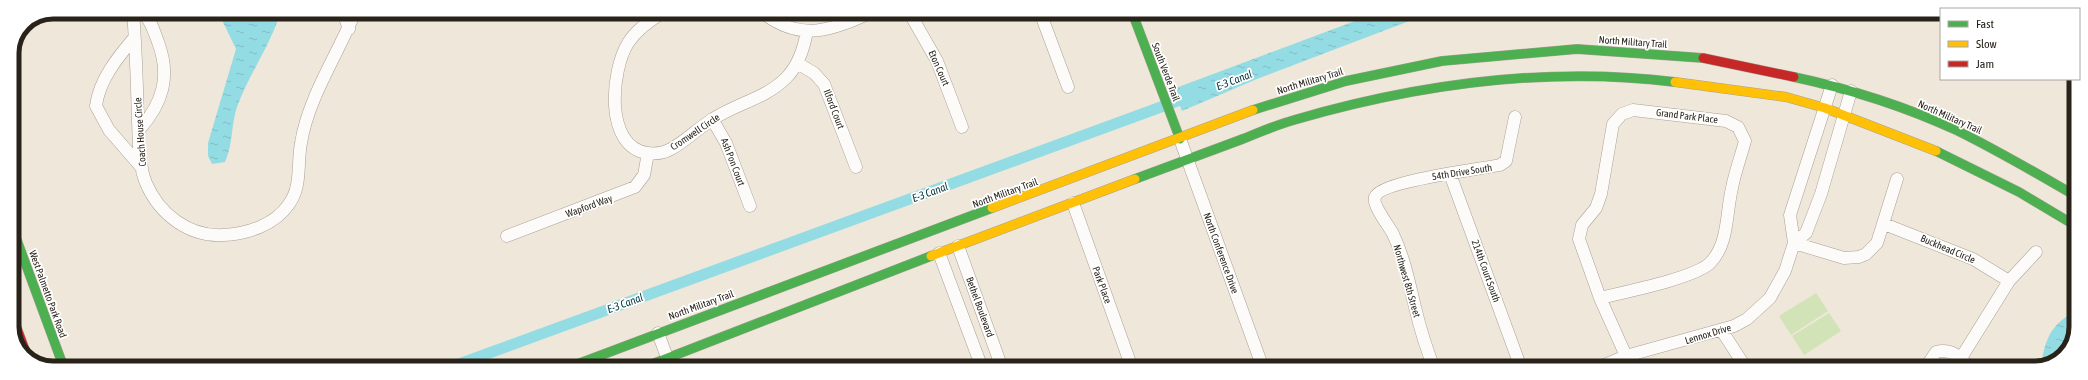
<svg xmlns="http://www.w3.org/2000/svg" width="2088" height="380" font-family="'Asap Condensed',sans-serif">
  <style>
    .pitch { fill: #d1e3b7 }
    .water { fill: url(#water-ripples) }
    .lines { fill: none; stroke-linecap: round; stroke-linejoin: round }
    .canal { stroke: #94dce4; stroke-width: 11 }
    .street-casing { stroke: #a7a196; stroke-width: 13 }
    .fast-casing { stroke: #a7a196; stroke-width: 10 }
    .slow-casing { stroke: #a7a196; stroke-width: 10 }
    .jam-casing { stroke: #a7a196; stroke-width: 10 }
    .street { stroke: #fdfbf9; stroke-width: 12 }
    .fast { stroke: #4caf50; stroke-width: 9 }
    .slow { stroke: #ffc107; stroke-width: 9 }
    .jam { stroke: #c62828; stroke-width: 9 }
    .labels { text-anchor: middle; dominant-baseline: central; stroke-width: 3.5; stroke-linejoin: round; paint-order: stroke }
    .street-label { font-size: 10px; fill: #282219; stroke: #fff }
    .water-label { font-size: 11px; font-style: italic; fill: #00363d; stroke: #fff }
    .rim { fill: none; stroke: #282219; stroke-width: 5 }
  </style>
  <defs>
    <pattern id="water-ripples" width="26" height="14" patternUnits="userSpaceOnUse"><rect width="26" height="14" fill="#94dce4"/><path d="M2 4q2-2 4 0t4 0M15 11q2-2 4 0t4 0" fill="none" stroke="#80bcc3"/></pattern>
  </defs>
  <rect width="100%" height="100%" fill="#efe7d9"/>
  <path class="pitch" d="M1816,293L1828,311L1791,335L1779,316Z
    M1829,313L1841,331L1804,355L1792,336Z"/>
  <path class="water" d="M218,12H276L278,20C267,50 248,77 237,107C231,125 233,145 225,162L212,164L208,156V143L236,49Z
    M1379,12H1433L1257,79L1182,111L1173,89Z
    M2076,311V332L2062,358L2041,366C2045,339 2051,324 2076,311Z"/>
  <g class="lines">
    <path class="canal" d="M448,368L1191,96"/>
    <defs>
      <path id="street" d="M133,12C136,48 137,84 138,121C139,141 138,164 146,183C159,214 189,237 223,235C247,234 275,225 289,204C302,186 297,164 301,143C308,98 338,54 355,12
        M343,12L349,29
        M664,12C650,20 637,29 628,43C611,71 604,146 647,153C655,154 664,153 671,149C686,141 698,128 713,119C737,103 765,99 786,78C799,65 804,48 807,31
        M762,12C801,43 832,30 872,12
        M909,12L937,61L962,127
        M1040,12L1068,87
        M134,38C118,57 99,80 96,106L109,130L142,168
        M797,63L814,73L824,84L856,167
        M712,119L726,143L750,206
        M139,130C163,103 171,76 158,42C154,31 151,21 143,12
        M1180,139L1263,368
        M1450,174L1521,368
        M1073,203L1132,368
        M1884,224L1973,259L2009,281
        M507,236L635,187L644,175L648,153
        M1794,243L1806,233L1821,194L1851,91
        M1794,243L1844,258L1859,257L1866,254L1877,243L1897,179
        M958,246L1002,368
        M939,253L982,368
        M1600,298C1624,292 1695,278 1710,263C1729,244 1726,212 1732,188C1735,172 1741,156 1745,141L1738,127L1726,121L1633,110L1622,114L1613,124L1601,194L1596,208L1582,225L1579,239L1600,298L1626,356L1633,368
        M1722,331L1746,368
        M658,333L671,368
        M1961,358L2009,281L2036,252
        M1434,368C1426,348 1420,328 1415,307C1409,282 1404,257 1393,234C1389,226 1372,205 1375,197C1381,181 1481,169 1500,165L1506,161L1515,117
        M1597,368L1626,356L1734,326L1747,319L1770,298L1785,271L1794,243L1790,215L1832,85
        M1929,368L1928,364L1936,352C1951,348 1961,357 1970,368"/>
      <path id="fast" d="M1132,12L1180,139
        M1794,77C1850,89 1904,106 1956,130C1997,150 2036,173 2076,196
        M1253,110L1346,81L1442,61L1577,49L1703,58
        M1936,151L2019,192L2076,226
        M1135,179C1170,166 1205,153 1240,140C1258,133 1276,125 1294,120C1418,84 1547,66 1675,82
        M12,227L64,368
        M567,368L992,208
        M642,368L931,256"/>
      <path id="slow" d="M1675,82L1786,97L1825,108L1936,151
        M992,208L1253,110
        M931,256L1135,179"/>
      <path id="jam" d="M1703,58L1794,77
        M12,315L28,358"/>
    </defs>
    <use href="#street" class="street-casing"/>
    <use href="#fast" class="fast-casing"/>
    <use href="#slow" class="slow-casing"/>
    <use href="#jam" class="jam-casing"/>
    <use href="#street" class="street"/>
    <use href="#fast" class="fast"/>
    <use href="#slow" class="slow"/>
    <use href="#jam" class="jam"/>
  </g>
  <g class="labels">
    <g class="street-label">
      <text transform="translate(1633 42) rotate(4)">North Military Trail</text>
      <text transform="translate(939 68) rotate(66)">Eton Court</text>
      <text transform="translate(1166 72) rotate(69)">South Verde Trail</text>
      <text transform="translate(1310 81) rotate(-17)">North Military Trail</text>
      <text transform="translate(834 109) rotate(69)">Ilford Court</text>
      <text transform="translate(1687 116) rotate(7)">Grand Park Place</text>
      <text transform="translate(1950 117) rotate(24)">North Military Trail</text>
      <text transform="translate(140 132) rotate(-94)">Coach House Circle</text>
      <text transform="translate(695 132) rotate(-34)">Cromwell Circle</text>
      <text transform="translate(733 162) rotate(69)">Ash Pon Court</text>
      <text transform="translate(1462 172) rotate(-9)">54th Drive South</text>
      <text transform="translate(1005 193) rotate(-20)">North Military Trail</text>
      <text transform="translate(589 206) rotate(-20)">Wapford Way</text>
      <text transform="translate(1948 249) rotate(23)">Buckhead Circle</text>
      <text transform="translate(1221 253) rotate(70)">North Conference Drive</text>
      <text transform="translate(1486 271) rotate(70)">214th Court South</text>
      <text transform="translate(1407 281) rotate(74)">Northwest 8th Street</text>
      <text transform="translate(1102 285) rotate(70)">Park Place</text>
      <text transform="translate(48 294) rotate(70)">West Palmetto Park Road</text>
      <text transform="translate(701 305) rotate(-20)">North Military Trail</text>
      <text transform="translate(980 307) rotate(70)">Bethel Boulevard</text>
      <text transform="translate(1708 334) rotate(-17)">Lennox Drive</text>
    </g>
    <g class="water-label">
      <text transform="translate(1234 80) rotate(-21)">E-3 Canal</text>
      <text transform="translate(930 192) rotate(-20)">E-3 Canal</text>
      <text transform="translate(625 303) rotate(-20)">E-3 Canal</text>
    </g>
  </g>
  <path d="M0 0H2088V380H0ZM53 19H2035A34 34 0 0 1 2069 53V327A34 34 0 0 1 2035 361H53A34 34 0 0 1 19 327V53A34 34 0 0 1 53 19Z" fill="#fff" fill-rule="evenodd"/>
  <path class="rim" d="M53 19H2035A34 34 0 0 1 2069 53V327A34 34 0 0 1 2035 361H53A34 34 0 0 1 19 327V53A34 34 0 0 1 53 19Z"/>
  <rect x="1940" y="8" width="140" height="72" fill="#ffffff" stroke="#a9a7a3"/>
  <rect x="1948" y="21" width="20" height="6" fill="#4caf50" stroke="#a9a7a3"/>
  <text x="1976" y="28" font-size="12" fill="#282219">Fast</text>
  <rect x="1948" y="41" width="20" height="6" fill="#ffc107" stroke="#a9a7a3"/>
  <text x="1976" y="48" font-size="12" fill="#282219">Slow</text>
  <rect x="1948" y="61" width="20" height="6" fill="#c62828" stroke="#a9a7a3"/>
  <text x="1976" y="68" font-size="12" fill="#282219">Jam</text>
</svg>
